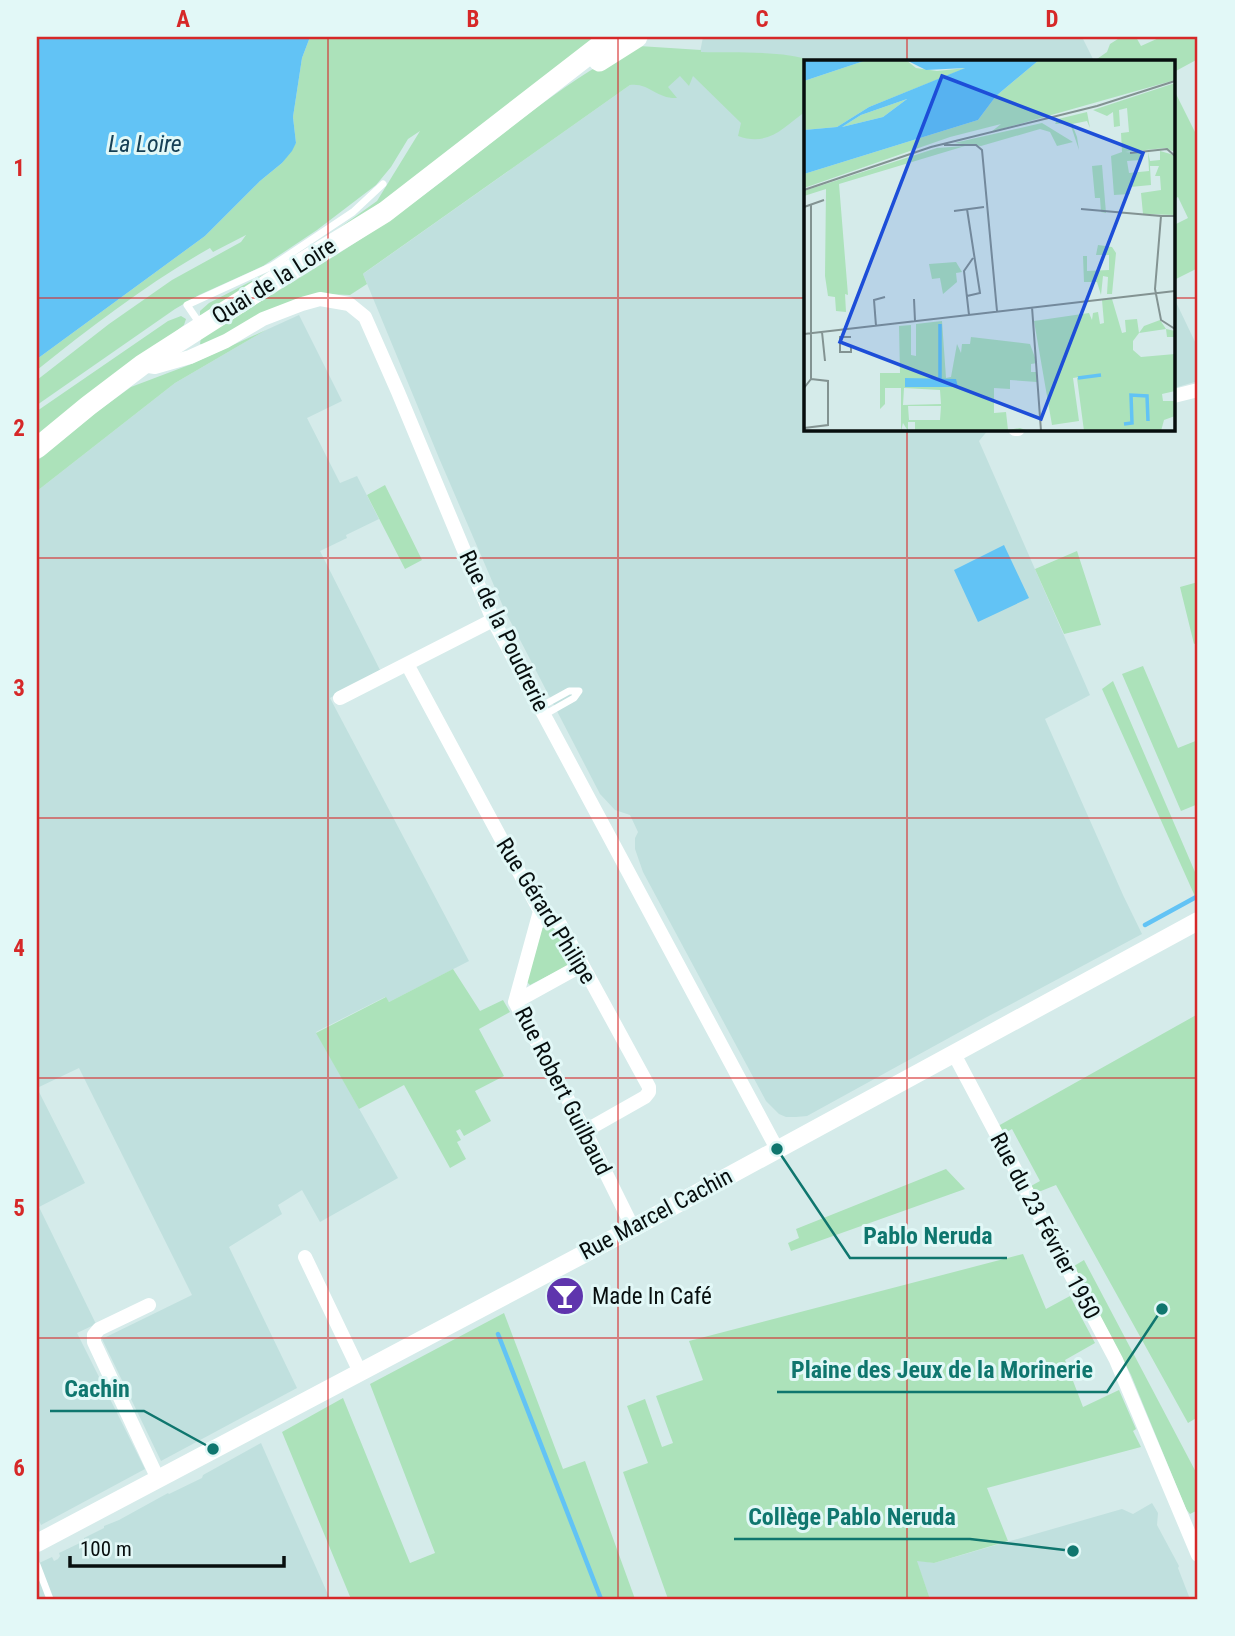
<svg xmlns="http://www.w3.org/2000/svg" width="1235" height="1636" font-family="'Roboto Condensed',sans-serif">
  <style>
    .built { fill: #c0e0de }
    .green { fill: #ace2ba }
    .water { fill: #62c3f5 }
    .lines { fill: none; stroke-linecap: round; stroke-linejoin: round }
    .stream { stroke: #62c3f5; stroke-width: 4.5 }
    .service { stroke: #fff; stroke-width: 7 }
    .minor { stroke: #fff; stroke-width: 14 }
    .tertiary { stroke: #fff; stroke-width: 18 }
    .secondary { stroke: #fff; stroke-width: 21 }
    .grid { fill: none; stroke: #d62828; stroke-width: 2; stroke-opacity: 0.55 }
    .labels { text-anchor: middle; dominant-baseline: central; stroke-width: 6; stroke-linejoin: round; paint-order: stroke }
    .street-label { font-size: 23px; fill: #070e0e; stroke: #e2f8f7 }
    .poi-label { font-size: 23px; fill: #070e0e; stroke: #e2f8f7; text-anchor: start }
    .water-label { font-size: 24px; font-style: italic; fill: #164055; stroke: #e2f8f7 }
    .inset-river { fill: none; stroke: #62c3f5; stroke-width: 3.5 }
    .inset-road { fill: none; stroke: #839392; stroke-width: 2 }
    .view { fill: #1d4ed8; fill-opacity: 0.15; stroke: #1d4ed8; stroke-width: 3.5 }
    .inset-edge { fill: none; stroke: #070e0e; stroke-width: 3.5 }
    .leader { fill: none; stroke: #0f766e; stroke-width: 2.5 }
    .callout-dot { fill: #0f766e; stroke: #e2f8f7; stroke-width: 2.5 }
    .callout-label { font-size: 24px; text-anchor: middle; font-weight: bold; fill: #0f766e; stroke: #e2f8f7; stroke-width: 6; stroke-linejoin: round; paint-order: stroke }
    .neatline { fill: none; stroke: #d62828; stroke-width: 2.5 }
    .grid-label { font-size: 23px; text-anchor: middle; font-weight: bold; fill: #d62828 }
  </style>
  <rect width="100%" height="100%" fill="#d5ebea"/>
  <path class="built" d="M703,37H1082L1094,61H806V429H989L979,441L1090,695L1045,719L1123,895L1142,934L987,1017L807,1116L796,1117H786L779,1114L766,1101L643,872L635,849V838L638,832L630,815L615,810L600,794L505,611L439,458L363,274L630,85L700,52Z
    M1174,298L1198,348V381L1174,388Z
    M299,315L342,401L307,418L340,483L357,476L379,519L346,535L347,538L320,551L380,670L330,698L469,961L389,1002L385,997L316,1032L398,1178L320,1222L302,1190L278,1205L282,1214L229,1247L297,1388L161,1461L102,1339L192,1295L79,1068L37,1088L85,1183L39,1207L96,1324L77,1333L145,1469L41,1525L37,1516V491L175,383L266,330Z
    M261,1443L330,1599H37V1564L52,1557L54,1561L58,1559L60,1556L59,1553L84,1541V1538L104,1528V1526L119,1520L168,1493L169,1494L202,1478L203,1475Z
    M1152,1503L1158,1513L1157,1525L1179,1566L1178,1568L1190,1599H930L916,1560L934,1563L1122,1509L1133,1514Z"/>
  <path class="green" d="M310,37H600L420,178L202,316L200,315V311L209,303L277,268L331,234L377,201L420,131L408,139L391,167L376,185L317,230L263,266L199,295L175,309L37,405V380L109,324L172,280L241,242L246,235L213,252L210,248C148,283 92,326 37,370V359L205,236L260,181L282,163L296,143L293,117L302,58Z
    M1121,37H1136L1141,46L1161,37H1198V59L1174,72V61H1094L1107,52L1110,44Z
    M639,46L701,50V52C730,53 786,50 811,61H806V111C783,128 768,147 738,136L741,123L693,76L689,86L680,76L668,87L677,98C657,99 648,82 630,85L364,273L363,274L367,284L350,295L326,294L202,345L200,344L201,337C274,293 348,251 417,200C478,155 535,104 601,64C613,57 627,51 639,46Z
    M1174,90L1198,138V268L1174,280V225L1188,218L1178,197L1174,199Z
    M181,316L186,319L184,325L37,440V411L168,321Z
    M266,330L175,383L37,491V461L98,411L131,387L189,365Z
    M385,485L422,560L405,569L367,495Z
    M1077,551L1101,625L1064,634L1035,569Z
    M1198,582V642L1194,644L1180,587Z
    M1143,666L1178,748L1198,740V804L1181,811L1122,674Z
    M1113,681L1198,879V903L1102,689Z
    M552,926L556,928L572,960L569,965L530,985L527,982L542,928Z
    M453,969L480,1011L503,1000L510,1012L479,1029L504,1076L475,1091L491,1121L464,1136L460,1129L456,1131L461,1140L457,1142L466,1159L450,1168L404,1085L359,1109L316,1033L386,997L389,1002Z
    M1198,1014V1417L1188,1423L1056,1185L1041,1191H1033L1031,1186L1040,1181L1012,1129L1003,1134L998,1126Z
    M946,1169L965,1189L791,1251L788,1243L799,1238L796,1229Z
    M1023,1254L1046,1309L1070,1296L1095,1343L1065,1360L1083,1407L1119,1390L1136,1429L1133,1431L1141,1447L987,1488L1008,1541L934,1563L917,1561L930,1599H668L623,1472L648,1463L627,1406L645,1399L662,1447L673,1443L656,1396L703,1380L689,1341Z
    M1084,1260L1198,1476V1510L1190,1514L1186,1509L1131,1375L1074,1266Z
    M504,1313L563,1469L585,1461L635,1599H351L282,1432L343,1398L410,1563L435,1553L370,1384Z"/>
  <path class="water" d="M37,37H310L302,58L293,117L296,143L292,151L282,163L260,181L205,236L37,359Z
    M1004,545L1029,598L978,622L954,570Z"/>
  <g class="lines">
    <path class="stream" d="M1145,925L1198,896
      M498,1334L601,1599"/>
    <path class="service" d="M200,324L187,305L272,266L353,212L383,184
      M540,707L569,691H579L574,698L544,715
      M37,1565L50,1599"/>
    <path class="minor" d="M142,365L155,367L190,357L226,341L263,319L302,304L320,299L349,304L365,317L398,392L493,620L777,1149
      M1174,396L1198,390
      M1015,429H1018
      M407,664L540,911L560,924L649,1087V1092L645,1097L585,1131
      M340,698L493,620
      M540,911L515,1002L585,1131L633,1228
      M515,1002L582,965
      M954,1054L1116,1360L1198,1555
      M305,1257L360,1372
      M149,1305L99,1329L94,1335V1342L158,1479"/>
    <path class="tertiary" d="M37,1543L633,1228L1198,921"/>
    <path class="secondary" d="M599,61L637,37
      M37,448L88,406L142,365L278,278L385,212L611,37"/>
  </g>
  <path class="grid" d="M328,37V1599M618,37V1599M907,37V61M37,298H806M1174,298H1198M907,429V1599M37,558H1198M37,818H1198M37,1078H1198M37,1338H1198"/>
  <defs>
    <symbol id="bar-disc" viewBox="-11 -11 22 22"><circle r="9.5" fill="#5f35ad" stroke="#e2f8f7"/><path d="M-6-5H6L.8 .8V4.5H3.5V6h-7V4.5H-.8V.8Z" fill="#fff"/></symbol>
  </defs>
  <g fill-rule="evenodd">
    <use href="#bar-disc" x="543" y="1274" width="44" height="44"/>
  </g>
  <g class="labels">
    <g class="street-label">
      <text transform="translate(274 281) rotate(-32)">Quai de la Loire</text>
      <text transform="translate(504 631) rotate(64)">Rue de la Poudrerie</text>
      <text transform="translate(546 911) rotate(58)">Rue Gérard Philipe</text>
      <text transform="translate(563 1091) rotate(63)">Rue Robert Guilbaud</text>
      <text transform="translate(656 1214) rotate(-28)">Rue Marcel Cachin</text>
      <text transform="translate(1045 1226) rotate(62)">Rue du 23 Février 1950</text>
    </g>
    <g class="poi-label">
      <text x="592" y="1296">Made In Café</text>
    </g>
    <g class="water-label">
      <text x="145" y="144">La Loire</text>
    </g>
  </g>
  <g transform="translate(804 60)">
    <rect width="371" height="371" fill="#d5ebea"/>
    <path d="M63,0H102L112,8L133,11L162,8L65,47L33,67L0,70V21ZM235,0H371V20L187,72L197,64L146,77L0,128V114L174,60L192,36ZM371,23V92L361,88L321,92L336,93L337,100L323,101L325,113L345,111L344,92L346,101L356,100V91L370,95L371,155L339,154L337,133L357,130L356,116H351L355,106H346L347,125L326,127V134L310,135L307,96L318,92L317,73L325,72L323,48L315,50L316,66L310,67L309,52L303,56L289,50ZM103,39L79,57L38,67L57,55ZM283,52L286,68L283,61L268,64L273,77L275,90L266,63L251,64L254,59ZM238,63L269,82L253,86L246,72L236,69L177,86L150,83ZM161,86L35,124L44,235L41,234L42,252L32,251L31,237L24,236L21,216L22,129L0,136V131L133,88ZM298,105L302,153L297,152L296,138H291L288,106ZM294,185L308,187L312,193L308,234H303L304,217L299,216L297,235L293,222H280L279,196H283V211L305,210V195H292ZM152,202L158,212L152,213L153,222L139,234L136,218L128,219L125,204ZM308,239L318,273L322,272L321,260L333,259L335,273L340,266L356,260L362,269L371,271V277H363L362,269L335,273L329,281V290L337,297L371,294V331L358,334L359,341H371V356L360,360L357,371H280L273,318L295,314L269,318L275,361L248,365L230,261L285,253L288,260L289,253L294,252L296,264L300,263L298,240ZM138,261L142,318L147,317L153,284L157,293L158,284H166L167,277L226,284L233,303L227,304V312H233V322L206,320V329L190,328V353L202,352L204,370L216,368L225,371H111V362H104V371L99,363L97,371V328H81V344L76,349V313H96L95,266L107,265V295L112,296V264ZM100,328L136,330L137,344L99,345ZM104,346H137L136,360H105Z" fill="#ace2ba" fill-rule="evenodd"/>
    <path d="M0,0H63L0,21ZM102,0H235L192,36L174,60L0,114V70L33,67L65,47L161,8L122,10ZM103,39L79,57L38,67L57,55ZM101,318L152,319L154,327H101Z" fill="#62c3f5" fill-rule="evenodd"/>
    <path class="inset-river" d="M136,264V319M274,318L297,315M320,364L328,363L327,335L343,336L344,361"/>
    <path class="inset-road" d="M140,85H172L178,90L193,251M326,93L363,89L371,96M0,130L127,87L293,46L371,21M0,147L20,140M277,149L357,156M150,151L180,147M371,156H357L351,229L357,260L371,269M163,236L176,233L163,149M110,239L111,261M228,247L237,371M165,255L160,211L169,198M72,266L70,240L81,237M18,272L21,301M0,274L371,231M47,277H36V292H47V285M0,328L7,319V145M0,368L24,365V321L7,319"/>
    <path class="view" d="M138,16L339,93L237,359L36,282Z"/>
    <rect width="371" height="371" class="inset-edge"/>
  </g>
  <path class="leader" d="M777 1149L850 1258H1007M1162 1309L1107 1392H777M213 1449L144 1411H50M1073 1551L970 1539H734"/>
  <g class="callout-dot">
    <circle cx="777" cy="1149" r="7"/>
    <circle cx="1162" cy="1309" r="7"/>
    <circle cx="213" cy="1449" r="7"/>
    <circle cx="1073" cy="1551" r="7"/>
  </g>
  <g class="callout-label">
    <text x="928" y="1244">Pablo Neruda</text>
    <text x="942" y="1378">Plaine des Jeux de la Morinerie</text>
    <text x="97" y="1397">Cachin</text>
    <text x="852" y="1525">Collège Pablo Neruda</text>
  </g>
  <rect width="1235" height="1636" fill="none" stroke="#e2f8f7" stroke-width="77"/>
  <path d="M70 1556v10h214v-10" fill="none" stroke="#070e0e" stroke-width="3.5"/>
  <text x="80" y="1556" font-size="21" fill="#070e0e" stroke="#e2f8f7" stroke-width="5" paint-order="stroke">100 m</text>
  <rect x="38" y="38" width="1158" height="1560" class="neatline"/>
  <g class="grid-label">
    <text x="183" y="27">A</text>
    <text x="473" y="27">B</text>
    <text x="762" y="27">C</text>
    <text x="1052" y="27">D</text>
    <text x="19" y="176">1</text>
    <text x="19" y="436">2</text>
    <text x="19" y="696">3</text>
    <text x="19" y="956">4</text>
    <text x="19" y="1216">5</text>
    <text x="19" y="1476">6</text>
  </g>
</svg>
